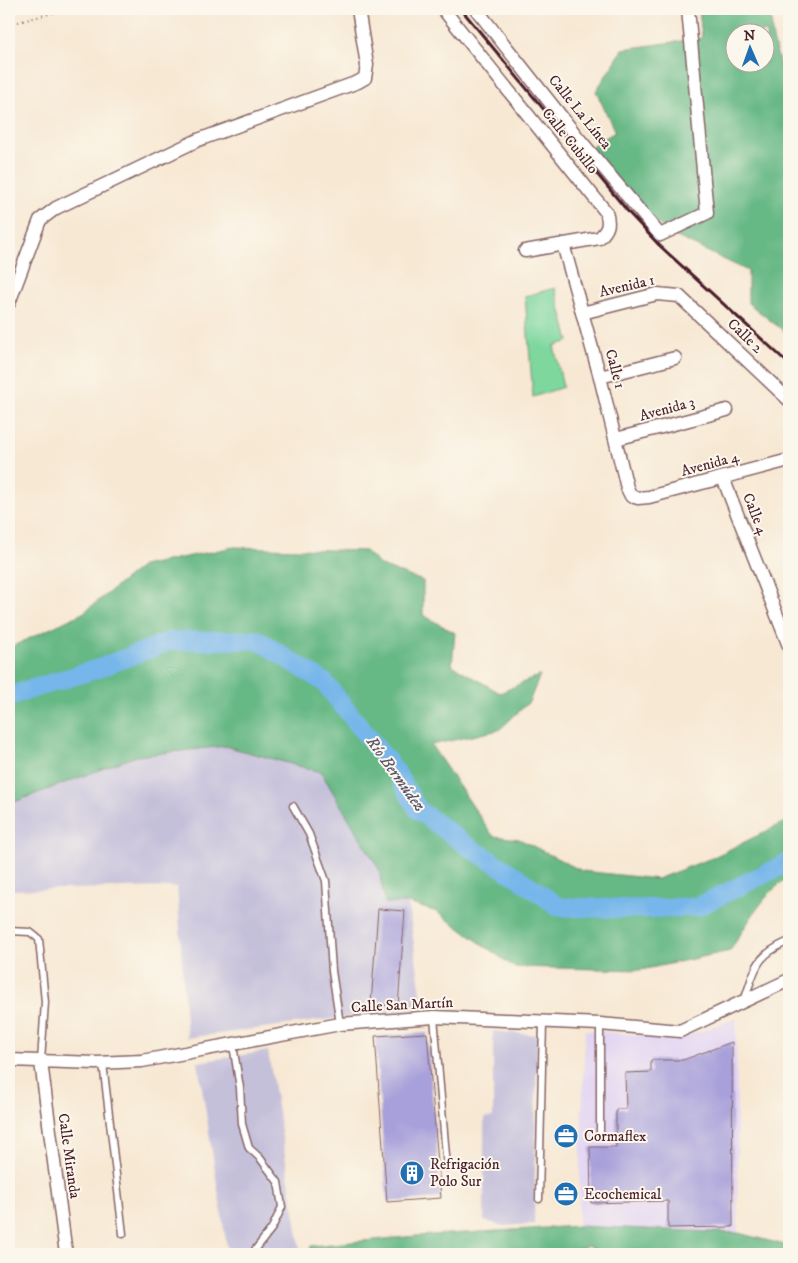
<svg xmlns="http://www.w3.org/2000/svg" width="798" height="1263" font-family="'IM FELL DW Pica',serif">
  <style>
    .built { fill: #e2d4f3 }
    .industrial { fill: #c5c0da }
    .green { fill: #7ed79d; stroke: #647b64 }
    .forest { fill: #66b884; stroke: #586c58; fill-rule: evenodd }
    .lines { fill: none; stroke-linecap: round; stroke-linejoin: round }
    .river { stroke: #76b6ea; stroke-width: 19 }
    .building { fill: #a8a0da }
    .lane-casing { stroke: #876566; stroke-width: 9 }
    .street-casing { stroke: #876566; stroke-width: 15 }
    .path { stroke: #876566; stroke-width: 2; stroke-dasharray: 1 4; stroke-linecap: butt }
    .lane { stroke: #fff; stroke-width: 6 }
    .street { stroke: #fff; stroke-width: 12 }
    .rail { stroke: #4a1f2b; stroke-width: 3 }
    .labels { text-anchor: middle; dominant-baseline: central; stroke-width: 4; stroke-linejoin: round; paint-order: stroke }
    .street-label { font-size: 15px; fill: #4a1f2b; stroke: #fbf7ec }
    .poi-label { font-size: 15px; fill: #4a1f2b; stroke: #fbf7ec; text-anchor: start }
    .water-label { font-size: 16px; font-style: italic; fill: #59546e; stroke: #fbf7ec }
  </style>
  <rect width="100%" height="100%" fill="#fbf7ec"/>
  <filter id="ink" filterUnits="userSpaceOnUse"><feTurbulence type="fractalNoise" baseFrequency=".02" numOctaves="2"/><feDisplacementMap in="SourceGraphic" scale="10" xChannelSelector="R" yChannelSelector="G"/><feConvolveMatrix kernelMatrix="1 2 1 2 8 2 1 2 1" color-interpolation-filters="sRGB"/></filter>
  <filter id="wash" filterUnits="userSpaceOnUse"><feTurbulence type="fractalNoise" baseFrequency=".0096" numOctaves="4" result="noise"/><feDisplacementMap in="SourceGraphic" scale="20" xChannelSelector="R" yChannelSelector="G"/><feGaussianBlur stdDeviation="1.12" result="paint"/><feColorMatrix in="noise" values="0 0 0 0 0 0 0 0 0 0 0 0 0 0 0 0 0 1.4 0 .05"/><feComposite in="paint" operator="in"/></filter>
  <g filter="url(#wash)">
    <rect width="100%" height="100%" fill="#f7e8d3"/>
    <path class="built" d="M736,1019L738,1233L578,1226L585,1030L677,1039Z"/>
    <path class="industrial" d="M225,746L321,772L380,869L385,903H408L423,1007L187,1038L177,887L9,890V804L136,756Z
      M493,1031L537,1035L534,1224L504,1226L484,1221V1118L493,1117Z
      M268,1051L301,1254H228L198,1062Z"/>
    <path class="green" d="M555,288L569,341L554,346L563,387L533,397L525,296Z"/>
    <path class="forest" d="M699,9H771L772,35L789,99V335L748,303V271L673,235L647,215L590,147L615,132L596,91L623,49L702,38ZM736,32H766V62H736Z
      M234,547L365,551L381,566L423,581V615L455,633L452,665L500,693L540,675L529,702L499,730L431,745L493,836L519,839L582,871L657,879L712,858L789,820V880C769,883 741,934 730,951L641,970L514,967L437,912L408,903H385L379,869L321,772L225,746L136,756L9,804V648L83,613L142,566Z
      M578,1226L738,1233L789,1246V1254H604L588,1246L566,1254H309L311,1246L416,1236Z"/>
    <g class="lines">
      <path class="river" d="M9,696L97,669L170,641L258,640L324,682L396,772L418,810L466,845L517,877L559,907L638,909L697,907L789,862"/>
    </g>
    <g id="blocks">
      <path class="building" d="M378,909L405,911L398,1006L371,1004Z
        M427,1033L441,1198L387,1202L375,1036Z
        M732,1042L733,1227L668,1228V1201L591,1203L590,1147H616V1109H626L625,1073L651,1072V1060H683Z"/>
    </g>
  </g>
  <g filter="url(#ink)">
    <use href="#blocks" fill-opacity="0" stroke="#876566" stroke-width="1"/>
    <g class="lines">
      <defs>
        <path id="lane" d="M293,806L309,834L326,881L332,971L340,1024
          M9,931L30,932L39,939L45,1002L41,1061
          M744,1001C756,967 755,956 789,941
          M434,1017L447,1167
          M600,1024V1136
          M233,1045L240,1088L242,1124L249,1148L260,1158L278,1182L282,1207L272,1228L252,1254
          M103,1063L123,1234
          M539,1199L543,1022"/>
        <path id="street" d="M443,9L606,212C610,224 608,230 599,238L525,251
          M476,9L575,134L660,235L707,213L688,9
          M563,244L600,377L627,488L631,496L638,498L649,497L789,460
          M9,303L40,220L56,208L198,140L358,82L365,78L367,65L358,9
          M582,313L657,294L679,296L789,400
          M600,377L675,358
          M616,439L727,410
          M723,478L789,646
          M9,1060L96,1063L142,1061L340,1024L434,1017L600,1024L680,1031L789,980
          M41,1062L66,1254"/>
      </defs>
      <use href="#lane" class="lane-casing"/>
      <use href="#street" class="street-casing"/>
      <path class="path" d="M18,22L68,9"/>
      <use href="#lane" class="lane"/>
      <use href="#street" class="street"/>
      <path class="rail" d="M461,9L630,214L659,245L789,364"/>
    </g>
  </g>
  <defs>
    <symbol id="office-disc" viewBox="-11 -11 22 22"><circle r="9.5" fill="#1f6fb2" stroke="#fbf7ec"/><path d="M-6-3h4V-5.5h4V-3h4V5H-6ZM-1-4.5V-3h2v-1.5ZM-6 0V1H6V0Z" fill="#fff"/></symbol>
    <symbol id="building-disc" viewBox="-11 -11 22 22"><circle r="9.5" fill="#1f6fb2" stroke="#fbf7ec"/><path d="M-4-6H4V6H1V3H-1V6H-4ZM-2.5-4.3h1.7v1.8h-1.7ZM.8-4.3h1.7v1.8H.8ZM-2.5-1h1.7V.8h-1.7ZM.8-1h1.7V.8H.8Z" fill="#fff"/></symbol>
  </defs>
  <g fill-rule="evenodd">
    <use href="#office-disc" x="552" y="1122" width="28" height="28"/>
    <use href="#building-disc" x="398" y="1159" width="28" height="28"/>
    <use href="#office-disc" x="552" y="1180" width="28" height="28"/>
  </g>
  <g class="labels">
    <g class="street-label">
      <text transform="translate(580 112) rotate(51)">Calle La Línea</text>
      <text transform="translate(570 141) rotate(51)">Calle Cubillo</text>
      <text transform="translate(627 286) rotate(-13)">Avenida 1</text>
      <text transform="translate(745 336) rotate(44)">Calle 2</text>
      <text transform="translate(615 369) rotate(75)">Calle 1</text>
      <text transform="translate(667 409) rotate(-15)">Avenida 3</text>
      <text transform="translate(710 464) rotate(-15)">Avenida 4</text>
      <text transform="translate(755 514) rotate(68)">Calle 4</text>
      <text transform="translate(402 1005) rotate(-3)">Calle San Martín</text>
      <text transform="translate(69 1156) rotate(82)">Calle Miranda</text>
    </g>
    <g class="poi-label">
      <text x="584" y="1136">Cormaflex</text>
      <text x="430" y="1164">Refrigación<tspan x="430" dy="17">Polo Sur</tspan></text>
      <text x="584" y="1194">Ecochemical</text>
    </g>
    <g class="water-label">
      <text transform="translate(396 774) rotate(54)">Río Bermúdez</text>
    </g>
  </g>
  <rect width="798" height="1263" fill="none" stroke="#fbf7ec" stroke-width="30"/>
  <g transform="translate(750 48) rotate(358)"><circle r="24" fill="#fbf7ec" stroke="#b4a19f"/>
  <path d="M0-4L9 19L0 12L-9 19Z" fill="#1f6fb2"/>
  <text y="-8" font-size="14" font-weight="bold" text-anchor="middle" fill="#4a1f2b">N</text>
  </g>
</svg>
